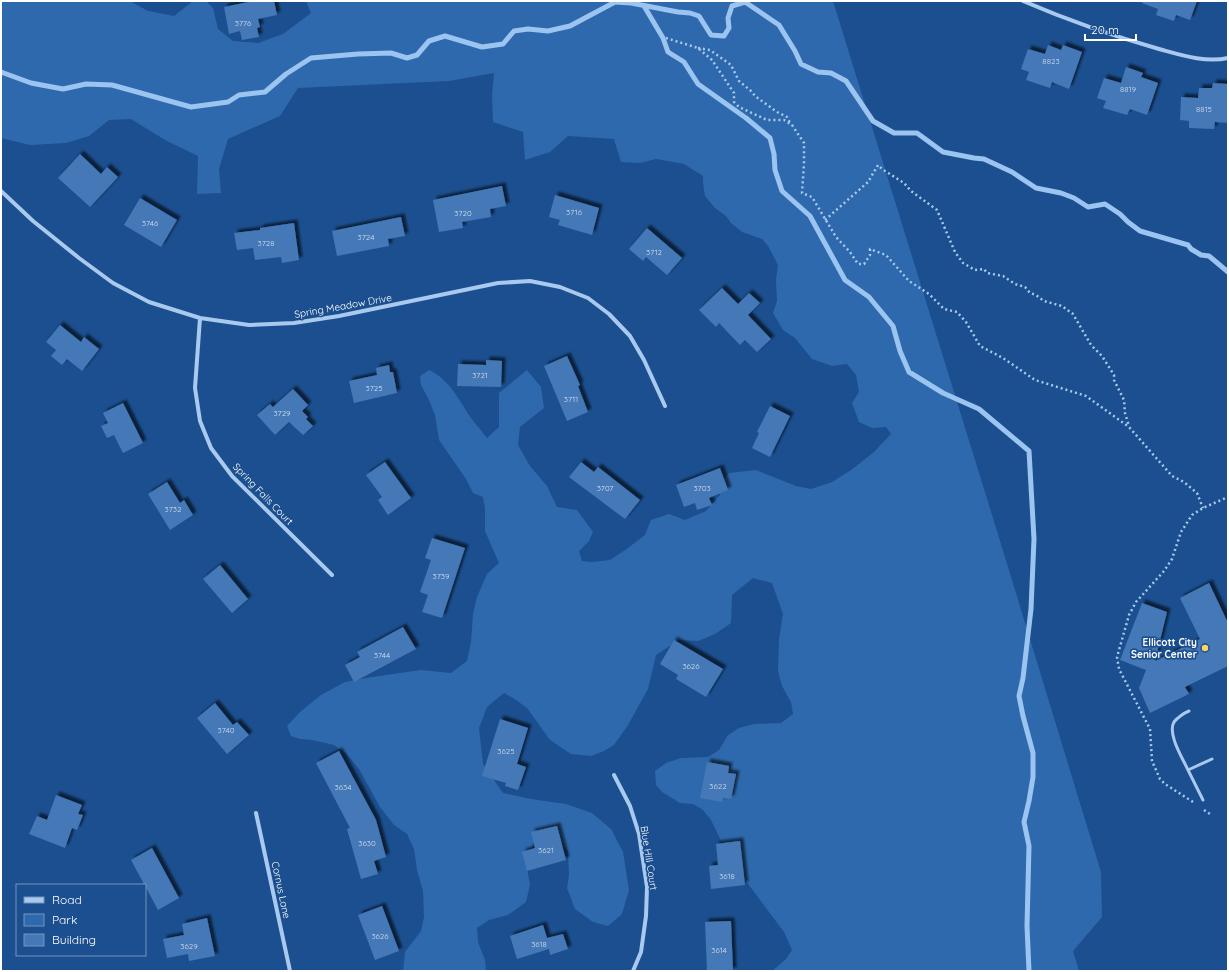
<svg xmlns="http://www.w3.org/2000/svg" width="1229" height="972" font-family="Quicksand,sans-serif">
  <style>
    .green { fill: #2e69ad }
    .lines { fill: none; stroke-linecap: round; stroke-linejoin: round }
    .stream { stroke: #9cc4f0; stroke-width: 5 }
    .building { fill: #4478b7; filter: url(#shadow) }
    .path { stroke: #a9c9ee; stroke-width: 2.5; stroke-dasharray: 2 3; stroke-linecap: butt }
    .lane { stroke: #a9c9ee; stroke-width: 3 }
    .street { stroke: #a9c9ee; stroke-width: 4 }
    .poi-dot { fill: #ffd166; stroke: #1b4f8f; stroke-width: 1.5 }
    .labels { text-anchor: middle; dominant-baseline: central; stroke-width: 3.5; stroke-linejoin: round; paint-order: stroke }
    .number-label { font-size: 8px; fill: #d0dded }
    .street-label { font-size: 10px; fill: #fff; stroke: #1b4f8f }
    .poi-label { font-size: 10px; font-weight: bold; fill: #fff; stroke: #1b4f8f; text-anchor: end }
  </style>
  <defs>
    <filter id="shadow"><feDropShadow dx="3.5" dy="-3.5" stdDeviation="1" flood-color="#0009"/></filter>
  </defs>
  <rect width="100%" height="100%" fill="#1b4f8f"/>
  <path class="green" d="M1,1H130L148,11L174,16L193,1H206L213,8L218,29L233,41L258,43L283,34L311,13L306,1H833L997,531L1101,872L1102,917L1073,951L1079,971H772L786,959L792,950L784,932L742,876L721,841L711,820L703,810L693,804L680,803L662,792L656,785L655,771L666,763L681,758L708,757L719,750L728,735L739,728L754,724L781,723L793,714L791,702L782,686L778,671L779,639L783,614L772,583L753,578L732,595L731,623L715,634L698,641L679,640L656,655L648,689L628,725L614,745L604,751L591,756L571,754L550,740L527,708L513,698L504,693L487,707L479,728L483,764L503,793L531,799L566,804L592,813L611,829L623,852L629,890L622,914L608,926L593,922L575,909L567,888L569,875L568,851L556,836L538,831L526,862L530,885L526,902L508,915L489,920L477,928L478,942L485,960L486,971H403L405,952L421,931L424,917L423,891L417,870L414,849L407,834L394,825L380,807L359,769L346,753L334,745L312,740L300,739L291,736L287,726L300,712L321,695L345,682L372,677L421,670L451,673L467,661L471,642L473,614L477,597L487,574L499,563L485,531V508L483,497L473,493L466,479L439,440L435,415L428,398L421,385L420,376L429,370C450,380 459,400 471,418C476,425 482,431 487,438L499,427V393L527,370L541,387L544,408L520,427L518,445L530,466L547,486L557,507L577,510L593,532L589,541L579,551L582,561L592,562L610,560L628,548L645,535L651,520L669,514L685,520L706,511L720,495V483L729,473L756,470L796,486L811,489L832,482L851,470L874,452L891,434L886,427L872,428L859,422L852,403L859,392L856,375L847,364L832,366L812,359L795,338L783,330L773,313L777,301L776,280L778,265L768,246L762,239L742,232L731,223L726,216L715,208L705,196L703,183V176L684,164L656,159L640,163L621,162L614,139L568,136L550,152L525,160L523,132L493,122L492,95L494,73L449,81L298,88L280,116L228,139L219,169L221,193L197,194L198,156L165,140L131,119L109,120L89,136L66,143L30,145L1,138Z"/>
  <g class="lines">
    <path class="stream" d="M644,6L663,38L668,52L684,62L698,84L746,118L770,138L774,154L775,170L782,191L810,216L845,280L869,297L893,326L900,351L909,372L943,393L979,409L1029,451L1034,539L1031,609L1023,678L1019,696L1023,716L1033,753V777L1029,801L1024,822L1029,846L1027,926L1029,971
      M1,72L31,83L63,89L86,84L112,85L191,107L228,102L239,95L265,92L286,74L311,58L358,54L391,53L407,58L417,55L429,41L445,36L482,47L503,44L514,31L528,29L548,31L570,26L615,2L631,3L678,12L690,13L699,16L711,35L724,36L729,28L728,18L732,6L745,2L779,25L795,51L801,64L818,72L831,73L846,81L873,121L894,133H917L943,152L974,158L984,159L1012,172L1036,188L1061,193L1074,198L1088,207L1105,204L1120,214L1128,222L1140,231L1188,245L1191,249L1201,255L1209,256L1228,272"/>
  </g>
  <path class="building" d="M253,1H274L277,15L258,19L260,27L257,28L259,37L242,40L240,31L229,34L224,7Z
    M1142,1H1197L1190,20L1176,15L1174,21L1156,15L1158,9L1142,3Z
    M1048,45L1061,50L1063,45L1082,52L1069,89L1052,82L1050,88L1026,80L1029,72L1021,69L1028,49L1045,54Z
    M1126,67L1143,73L1141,77L1158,83L1147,115L1130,109L1127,115L1103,108L1106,101L1097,98L1104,78L1121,83Z
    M1213,83L1228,84V123L1215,122L1214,129L1189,128V121L1180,120L1181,97L1198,98L1199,88H1212Z
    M80,154L101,174L107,167L118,177L90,207L58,178Z
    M502,186L506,206L490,209L491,217L462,222L463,228L439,232L433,200Z
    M555,195L599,208L592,235L558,225L560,220L549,217Z
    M140,198L177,220L161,247L124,225Z
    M401,217L405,236L388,239L389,246L337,256L332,231Z
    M294,223L299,260L282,263L281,257L255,260L253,248L237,250L234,233L260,230V228Z
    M647,228L682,258L667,275L646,257L643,261L629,249Z
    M722,288L738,304L749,293L760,303L748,315L771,339L757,352L745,340L740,345L719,323L716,327L699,310Z
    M60,325L81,342L84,337L99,349L82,371L67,359L62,365L51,356L56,350L46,342Z
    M567,356L580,385L578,386L588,412L567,421L544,366Z
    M486,360L502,361L501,387L457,386L458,364L486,365Z
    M389,365L390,372H393L397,393L354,403L349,381L377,375L376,368Z
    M293,389L308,405L302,411L308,417L306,419L313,426L303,435L289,422L275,435L257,415L270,404L273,407Z
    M123,403L143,443L123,453L114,435L107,438L101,426L108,423L103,413Z
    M770,406L790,416L770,457L752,448L759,433L757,432Z
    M385,462L411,498L388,515L378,500L382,497L366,475Z
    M581,462L594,472L598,467L640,500L625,519L569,477Z
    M720,468L728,490L709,498L712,505L697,510L695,503L684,507L676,485Z
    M167,482L180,503L184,500L193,515L170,530L148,494Z
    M432,538L465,548L442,618L422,612L428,595L420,592L431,560L425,558Z
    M220,565L248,599L232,613L203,579Z
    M1209,583L1228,623V666L1185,687L1189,694L1150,713L1139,688L1146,670L1120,660L1142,603L1167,612L1155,661L1200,639L1180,598Z
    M403,627L416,649L354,682L345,665L360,657L357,652Z
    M674,640L723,669L706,697L676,679L678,675L660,664Z
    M215,703L233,725L237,722L249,735L227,754L197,718Z
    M500,719L528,728L517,764L526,767L518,790L505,786L506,783L482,776Z
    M339,751L376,820L386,857L374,861L378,874L361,879L347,829L350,828L316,763Z
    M707,762L729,766L728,773L736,774L731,799L723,798L722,802L700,798Z
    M56,795L82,805L78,814L83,815L77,830L72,828L65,848L29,834L37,816L47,820Z
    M557,826L566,860L527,871L522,852L535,848L531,832Z
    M740,841L745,885L711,889L709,866L718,865L716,844Z
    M152,848L179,898L158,910L131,860Z
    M382,906L399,951L375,960L358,915Z
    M207,918L215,956L189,961L188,954L167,958L163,939L184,935L182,924Z
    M731,921L733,971H707L705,922Z
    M543,925L547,938L563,934L568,949L550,955L549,949L517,959L510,936Z"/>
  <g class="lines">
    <path class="path" d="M666,38L698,48L712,60L734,93V102L739,107L767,120H784L792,125L804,143V164L802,193L812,197L836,237L850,252L858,264H864L870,255V249L886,255L909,281L929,294L944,309L957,312L966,322L980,346L1003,358L1035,380L1086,396L1129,427L1172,476L1184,482L1197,493L1203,508
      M698,48L710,50L731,65L739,81L751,91L755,96L777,112L787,117L791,125
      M825,220L868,182L878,165L882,169L904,183L911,191L937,210L955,252L963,263L975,270L984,269L987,273L1003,276L1015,284L1025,287L1030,293L1036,295L1044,301L1062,306L1073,314L1091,345L1102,356L1114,375V380L1124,400L1125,413L1129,426
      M1193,802L1165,784L1160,779L1152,761L1150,729L1119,669L1117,657L1129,615L1136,602L1164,571L1172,559L1181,532L1192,515L1203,508L1228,497
      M1204,810L1210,814"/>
    <path class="lane" d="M1189,711C1184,713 1177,718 1174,722C1167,734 1183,759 1188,770L1212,759
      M1188,770L1203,800"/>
    <path class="street" d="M1023,1C1067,20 1113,36 1159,49C1181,55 1205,63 1228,58
      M1,191L33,221L79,258L113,283L149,302L200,318L249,325L294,323L339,316L498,283L530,281L560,287L588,298L609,314L630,336L644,360L665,406
      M200,318L195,388L200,421L211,448L232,476L332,575
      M614,775L630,806L639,834L647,887L646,916L641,952L633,971
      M256,813L290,971"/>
  </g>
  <circle class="poi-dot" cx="1205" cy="648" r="4"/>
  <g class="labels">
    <g class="number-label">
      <text x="243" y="23">3776</text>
      <text x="1051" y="61">8823</text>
      <text x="1128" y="89">8819</text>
      <text x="1204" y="109">8815</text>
      <text x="574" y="212">3716</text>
      <text x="463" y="213">3720</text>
      <text x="150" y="223">3746</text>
      <text x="366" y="237">3724</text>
      <text x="266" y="243">3728</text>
      <text x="654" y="252">3712</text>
      <text x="480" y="375">3721</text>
      <text x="374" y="388">3725</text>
      <text x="571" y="399">3711</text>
      <text x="282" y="413">3729</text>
      <text x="605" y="488">3707</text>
      <text x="702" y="488">3703</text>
      <text x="173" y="509">3732</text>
      <text x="441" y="576">3739</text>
      <text x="382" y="655">3744</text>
      <text x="691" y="666">3626</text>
      <text x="226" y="730">3740</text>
      <text x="506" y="751">3625</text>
      <text x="718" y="786">3622</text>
      <text x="343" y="787">3634</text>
      <text x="367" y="843">3630</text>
      <text x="546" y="850">3621</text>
      <text x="727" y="876">3618</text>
      <text x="380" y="936">3626</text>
      <text x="539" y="944">3618</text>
      <text x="189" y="946">3629</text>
      <text x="719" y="950">3614</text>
    </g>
    <g class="street-label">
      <text transform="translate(343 306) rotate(-10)">Spring Meadow Drive</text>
      <text transform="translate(263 494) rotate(46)">Spring Falls Court</text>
      <text transform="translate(649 858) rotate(81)">Blue Hill Court</text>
      <text transform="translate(281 890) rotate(78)">Cornus Lane</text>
    </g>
    <g class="poi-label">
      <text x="1197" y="642">Ellicott City<tspan x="1197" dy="12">Senior Center</tspan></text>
    </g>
  </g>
  <rect width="1229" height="972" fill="none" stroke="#ffffff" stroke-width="4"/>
  <rect x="16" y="884" width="130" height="72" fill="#1b4f8f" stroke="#7695bc"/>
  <rect x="24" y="897" width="20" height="6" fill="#a9c9ee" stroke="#7695bc"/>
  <text x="52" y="904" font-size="12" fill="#ffffff">Road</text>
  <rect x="24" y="914" width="20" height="12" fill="#2e69ad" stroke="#7695bc"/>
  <text x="52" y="924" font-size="12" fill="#ffffff">Park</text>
  <rect x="24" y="934" width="20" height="12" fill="#4478b7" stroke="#7695bc"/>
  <text x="52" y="944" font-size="12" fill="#ffffff">Building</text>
  <path d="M1085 34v6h51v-6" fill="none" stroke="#ffffff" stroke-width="2"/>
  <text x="1091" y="34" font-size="12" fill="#ffffff" stroke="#1b4f8f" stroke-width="3" paint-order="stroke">20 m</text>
</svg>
